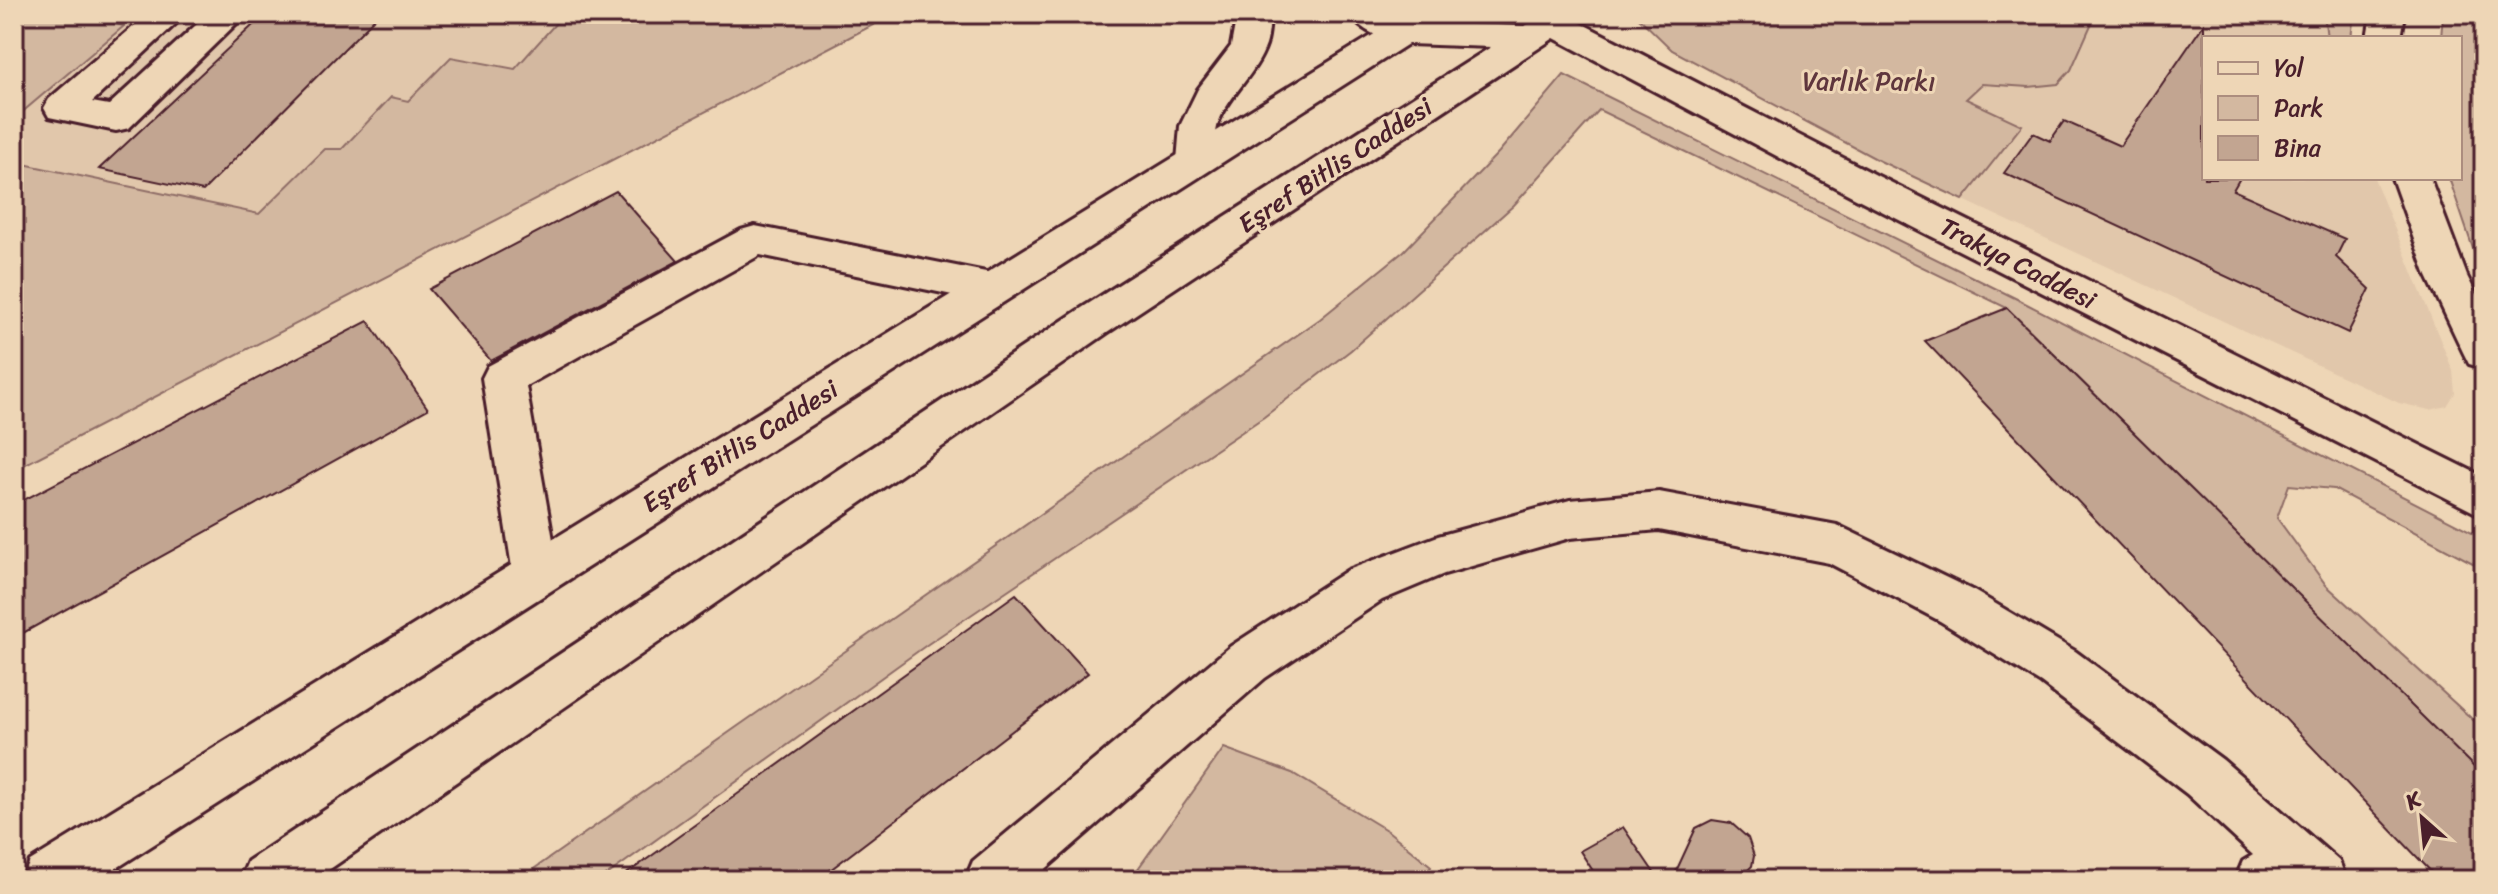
<svg xmlns="http://www.w3.org/2000/svg" width="2498" height="894" font-family="Sriracha,sans-serif">
  <style>
    .built { fill: #e1c7ab }
    .green { fill: #d3b8a0; stroke: #8e6c66; stroke-width: 2 }
    .building { fill: #c2a591; stroke: #4a1f2b; stroke-width: 2 }
    .lines { fill: none; stroke-linecap: round; stroke-linejoin: round }
    .minor-casing { stroke: #4a1f2b; stroke-width: 6 }
    .major-casing { stroke: #4a1f2b; stroke-width: 6 }
    .minor { fill: #eed6b6; fill-rule: evenodd }
    .major { fill: #eed6b6; fill-rule: evenodd }
    .labels { text-anchor: middle; dominant-baseline: central; stroke-width: 6; stroke-linejoin: round; paint-order: stroke }
    .park-label { font-size: 26px; fill: #5f363d; stroke: #eed6b6 }
    .street-label { font-size: 26px; fill: #4a1f2b; stroke: #eed6b6 }
  </style>
  <rect width="100%" height="100%" fill="#eed6b6"/>
  <filter id="ink" filterUnits="userSpaceOnUse"><feTurbulence type="fractalNoise" baseFrequency=".0125" numOctaves="2"/><feDisplacementMap in="SourceGraphic" scale="16" xChannelSelector="R" yChannelSelector="G"/><feConvolveMatrix kernelMatrix="1 2 1 2 8 2 1 2 1" color-interpolation-filters="sRGB"/></filter>
  <g filter="url(#ink)">
    <path class="built" d="M14,14H894L14,470Z
      M2039,14H2354L2351,38H2204V178H2374L2453,371L2455,393L2447,406L2430,410L2399,403L1880,161Z"/>
    <path class="green" d="M14,14H77L124,26L14,119Z
      M564,14H894L14,470V162L259,214L325,149H342L391,97L408,101L451,57L515,69Z
      M1635,14H2100L2094,18L2071,70L2058,84L2029,87L1982,84L1966,99L2022,125L1963,200L1880,161L1672,50Z
      M2324,14H2354L2351,38H2327Z
      M2443,14H2484V281L2449,178H2460V38H2441Z
      M1564,75L2017,299L2484,538V569L2334,489L2289,485L2277,518L2326,585L2484,730V777L2007,308L1599,110L1514,205L1351,350L1264,417L928,644L600,880H518L1320,319L1404,251L1499,152Z
      M1224,748L1292,773L1388,831L1431,866L1423,880H1130Z"/>
    <path class="building" d="M265,14H379L203,191L99,169Z
      M2204,24V178H2240L2233,190L2345,239L2336,257L2370,289L2348,333L2004,173L2033,133L2050,141L2064,121L2120,146Z
      M616,191L678,261L491,361L429,289Z
      M2007,308L2484,777V880H2439L1925,341Z
      M368,321L428,409L14,638V505Z
      M1016,594L1088,673L817,880H618Z
      M1712,820L1731,823L1748,838L1754,856L1752,866L1739,879L1733,880H1672L1696,828Z
      M1623,827L1659,880H1599L1580,851Z"/>
    <g class="lines">
      <defs>
        <path id="minor" d="M148,14H186L92,102L109,105L208,14H246L129,128L116,131L49,117L44,108L49,99Z
          M1237,14H1271C1269,24 1269,36 1266,45C1256,74 1230,94 1219,121C1212,137 1219,155 1209,170L1196,174L1183,170L1177,161L1180,126L1198,89L1231,46Z
          M1349,14C1374,14 1403,9 1418,33L1413,41C1393,46 1361,32 1349,14Z
          M2371,14H2405L2401,38H2367Z
          M2392,178H2430L2467,276L2484,310V368L2469,364L2463,352L2427,276Z
          M755,226L991,273L1005,277L1011,288L1005,299L991,303L760,255L526,386L559,574L553,588L536,594L519,588L513,574L482,378L488,366L741,230Z
          M1659,492L1837,525L1974,591L2075,651L2223,760L2339,861L2347,880H2235L2243,861L2253,855L2187,794L2041,683L1940,621L1829,563L1659,530L1570,538L1444,574L1382,600L1265,678L1033,880H965L973,861L1231,646L1348,570L1438,536L1570,500Z"/>
        <path id="major" d="M1407,14H1449L1442,23L1525,26L1543,14H1584L1579,22L1878,176L2484,477V517L1852,196L1554,38L1107,333L314,880H240L248,861L1077,311L1491,47L1408,44L98,880H22L30,861Z"/>
      </defs>
      <use href="#minor" class="minor-casing"/>
      <use href="#major" class="major-casing"/>
      <use href="#minor" class="minor"/>
      <use href="#major" class="major"/>
    </g>
  </g>
  <g class="labels">
    <g class="park-label">
      <text x="1869" y="81">Varlık Parkı</text>
    </g>
    <g class="street-label">
      <text transform="translate(1335 165) rotate(-33)">Eşref Bitlis Caddesi</text>
      <text transform="translate(2018 263) rotate(27)">Trakya Caddesi</text>
      <text transform="translate(740 446) rotate(-32)">Eşref Bitlis Caddesi</text>
    </g>
  </g>
  <rect width="2498" height="894" fill="none" stroke="#eed6b6" stroke-width="48"/>
  <rect x="24" y="24" width="2450" height="846" fill="none" stroke="#4a1f2b" stroke-width="3" filter="url(#ink)"/>
  <rect x="2202" y="36" width="260" height="144" fill="#eed6b6" stroke="#ac8d7e" stroke-width="2"/>
  <rect x="2218" y="62" width="40" height="12" fill="#eed6b6" stroke="#ac8d7e" stroke-width="2"/>
  <text x="2274" y="76" font-size="24" fill="#4a1f2b">Yol</text>
  <rect x="2218" y="96" width="40" height="24" fill="#d3b8a0" stroke="#ac8d7e" stroke-width="2"/>
  <text x="2274" y="116" font-size="24" fill="#4a1f2b">Park</text>
  <rect x="2218" y="136" width="40" height="24" fill="#c2a591" stroke="#ac8d7e" stroke-width="2"/>
  <text x="2274" y="156" font-size="24" fill="#4a1f2b">Bina</text>
  <g transform="translate(2422 818) rotate(333)" stroke="#eed6b6" stroke-width="6" paint-order="stroke">
  <path d="M0-6L14 30L0 20L-14 30Z" fill="#4a1f2b"/>
  <text y="-12" font-size="22" font-weight="bold" text-anchor="middle" fill="#4a1f2b">K</text>
  </g>
</svg>
